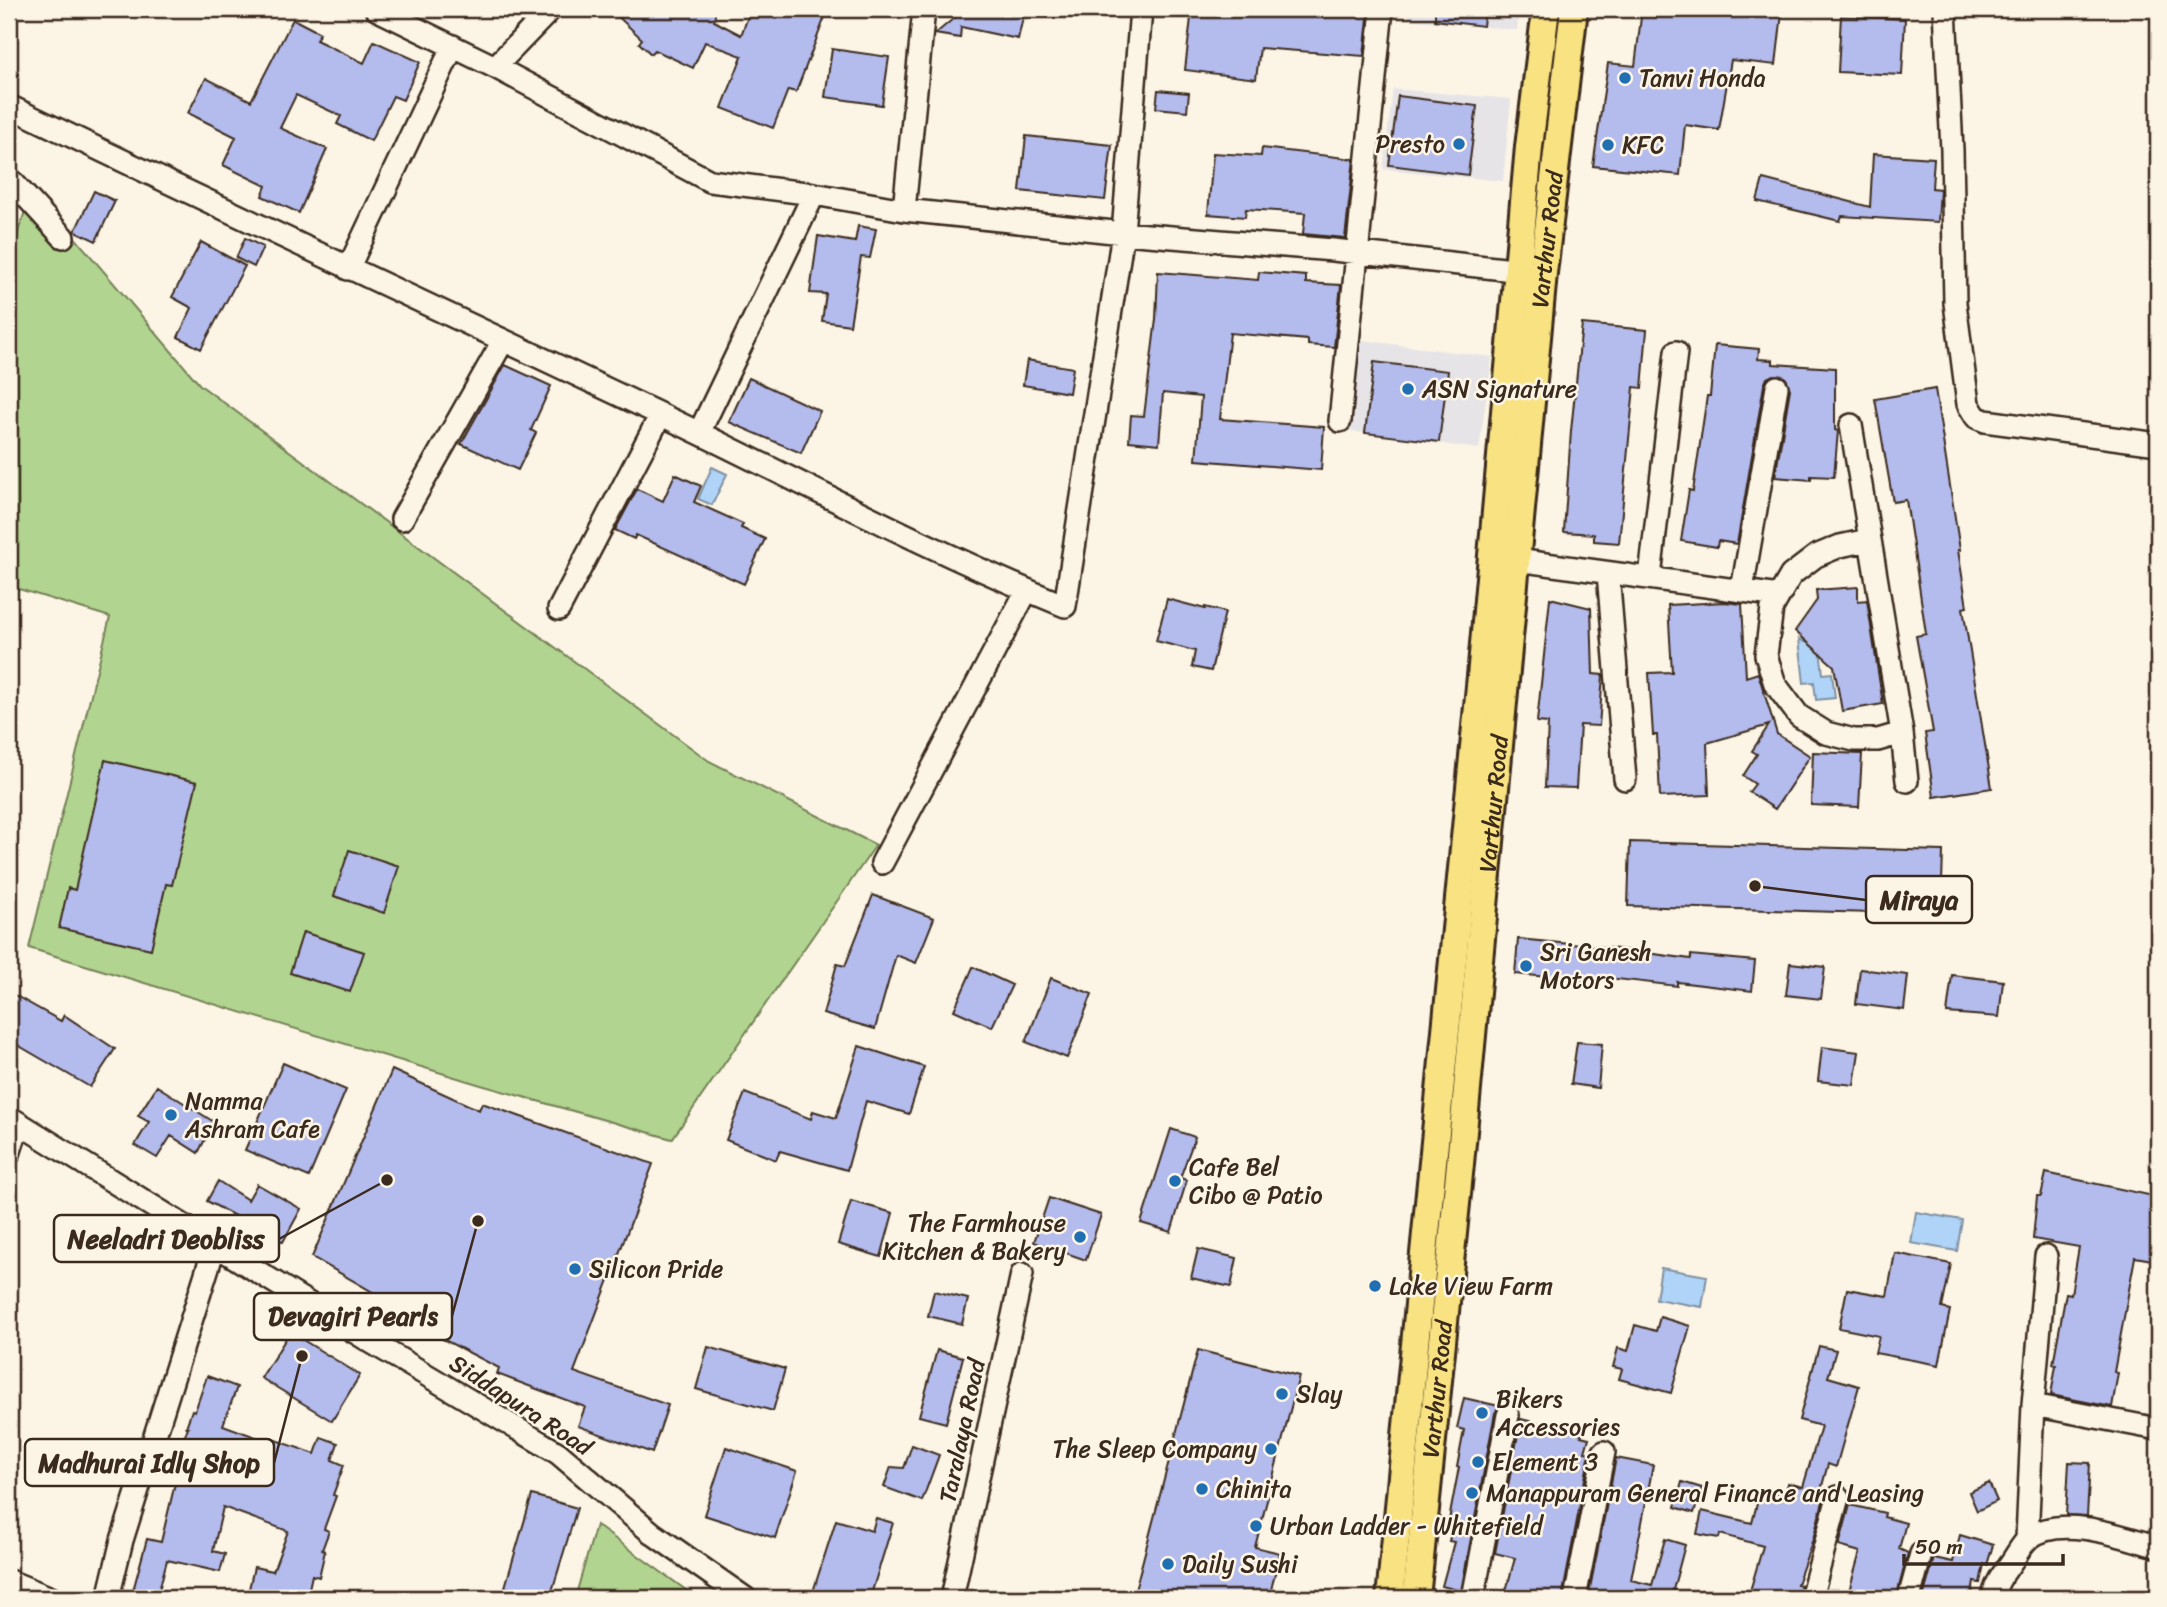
<svg xmlns="http://www.w3.org/2000/svg" width="2167" height="1607" font-family="Sriracha,sans-serif">
  <style>
    .built { fill: #e6e4e7 }
    .green { fill: #b1d590; stroke: #768057; stroke-width: 2 }
    .water { fill: #afd4f8; stroke: #8190a1; stroke-width: 2 }
    .building { fill: #b4bbed; stroke: #3b2a1e; stroke-width: 2 }
    .lines { fill: none; stroke-linecap: round; stroke-linejoin: round }
    .minor-casing { stroke: #3b2a1e; stroke-width: 26 }
    .major-casing { stroke: #3b2a1e; stroke-width: 32 }
    .minor { stroke: #fcf5e5; stroke-width: 21 }
    .major { stroke: #f8e281; stroke-width: 26 }
    .poi-dot { fill: #1f6fb2; stroke: #fcf5e5; stroke-width: 2.5 }
    .labels { text-anchor: middle; dominant-baseline: central; stroke-width: 5; stroke-linejoin: round; paint-order: stroke }
    .poi-label { font-size: 24px; fill: #3b2a1e; stroke: #fcf5e5; text-anchor: start }
    .street-label { font-size: 24px; fill: #3b2a1e; stroke: #fcf5e5 }
    .leader { fill: none; stroke: #3b2a1e; stroke-width: 2.5 }
    .callout-dot { fill: #3b2a1e; stroke: #fcf5e5; stroke-width: 2.5 }
    .callout { fill: #fcf5e5; stroke: #3b2a1e; stroke-width: 2.5 }
    .callout-label { font-size: 26px; text-anchor: middle; font-weight: bold; fill: #3b2a1e }
  </style>
  <rect width="100%" height="100%" fill="#fcf5e5"/>
  <filter id="ink" filterUnits="userSpaceOnUse"><feTurbulence type="fractalNoise" baseFrequency=".0143" numOctaves="2"/><feDisplacementMap in="SourceGraphic" scale="14" xChannelSelector="R" yChannelSelector="G"/><feConvolveMatrix kernelMatrix="1 2 1 2 8 2 1 2 1" color-interpolation-filters="sRGB"/></filter>
  <g filter="url(#ink)">
    <path class="built" d="M1409,9H1519L1517,30L1408,19Z
      M1393,89L1511,99L1503,181L1383,169Z
      M1361,340L1492,357L1479,449L1349,431Z"/>
    <path class="green" d="M33,188L200,385L709,761L876,845L672,1139L481,1085L29,948L110,617L9,586V258Z
      M596,1525L697,1598H575Z"/>
    <path class="water" d="M712,467L727,474L712,505L698,499Z
      M1799,639L1820,649L1823,674L1832,673L1835,698L1816,700L1814,682L1804,683Z
      M1916,1212L1962,1220L1957,1251L1911,1243Z
      M1661,1268L1707,1276L1702,1307L1656,1299Z"/>
    <path class="building" d="M610,9H716L714,21L741,35L751,9H828L796,92L788,90L773,128L722,108L742,56L705,42L693,68L655,50L651,54L639,43L642,39Z
      M965,9H1025L1018,39L961,27L960,38L935,34Z
      M1192,9H1241L1276,13V9H1369L1364,56L1260,48L1256,79L1185,70Z
      M1435,9H1485L1483,26L1435,20Z
      M1642,9H1746L1782,13L1776,65L1731,60L1719,130L1685,125L1680,175L1593,166L1608,63L1635,66Z
      M1841,16L1905,19L1902,75L1838,72Z
      M293,19L320,33L316,40L364,63L374,41L420,62L403,100L393,96L371,141L337,124L341,116L296,95L280,128L327,149L299,213L262,196L266,186L223,165L236,137L188,113L206,78L251,101Z
      M832,49L889,57L882,105L825,97Z
      M1158,90L1189,93L1187,111L1156,108Z
      M1398,96L1477,106L1468,175L1389,165Z
      M1026,136L1112,145L1105,200L1020,191Z
      M1262,148L1354,159L1345,238L1303,234L1305,213L1246,209L1245,217L1208,214L1213,153L1261,156Z
      M1873,154L1934,158L1932,188L1940,189L1938,222L1842,216L1840,221L1757,201L1763,179L1870,207Z
      M94,191L115,201L96,241L75,231Z
      M858,226L876,229L870,258L861,257L850,325L822,321L826,294L810,293L818,236L855,242Z
      M245,238L263,247L254,267L236,258Z
      M201,242L245,266L201,349L178,337L192,308L172,297Z
      M1158,272L1258,280L1259,272L1306,276V283L1341,285L1334,347L1308,345V340L1230,333L1220,419L1324,427L1321,470L1196,460L1201,397L1163,393L1159,444L1129,441L1131,415L1144,416L1156,319Z
      M1582,324L1647,330L1642,388L1634,387L1619,543L1594,541V534L1564,532L1571,431Z
      M1715,345L1759,349L1758,359L1773,360V364L1835,368V430L1838,431L1834,477L1811,476V480L1775,477L1790,389L1785,377L1773,375L1767,378L1764,385L1737,544L1718,541L1717,547L1681,541L1689,490L1693,491L1707,396H1710Z
      M1027,360L1073,368L1069,393L1023,385Z
      M1374,362L1448,371L1439,442L1365,433Z
      M505,365L551,386L531,430L536,433L518,470L461,444Z
      M749,378L820,411L801,453L729,422Z
      M1935,389L1960,550H1958L1967,607L1963,608L1992,788L1934,797L1925,733L1933,732L1916,636L1926,634L1916,565L1906,500L1893,502L1875,399Z
      M675,474L701,486L694,502L743,524L741,528L765,539L744,584L636,535L634,539L615,530L637,489L663,501Z
      M1858,587V601L1867,600L1883,704L1842,711L1834,666L1795,631L1817,600L1816,590Z
      M1550,598L1591,608L1593,674L1603,675L1599,726L1580,725L1576,788L1545,787L1548,723L1537,722Z
      M1167,599L1205,609V607L1225,612L1211,671L1192,667L1195,651L1156,641Z
      M1724,602L1742,604L1746,677L1758,673L1777,734L1810,756L1775,809L1749,792L1755,784L1743,776L1757,754L1752,751L1769,725L1707,743L1709,795L1660,797L1657,735H1653L1649,673L1672,672L1668,605Z
      M1813,752L1862,754L1859,807L1811,805Z
      M105,760L197,782L172,885L166,884L151,949L59,928L68,888L75,890Z
      M1630,842L1943,851L1941,915L1628,906Z
      M349,850L399,866L384,913L334,896Z
      M873,895L934,918L916,963L896,955L875,1029L823,1014L837,964L845,966Z
      M303,932L364,952L350,992L290,973Z
      M1518,939L1603,947L1691,959V955L1755,961L1752,991L1677,982V986L1600,977V982L1515,974Z
      M1790,963L1825,967L1821,999L1786,995Z
      M973,967L1012,985L992,1027L954,1010Z
      M1860,969L1908,975L1904,1010L1856,1004Z
      M1952,975L2003,981L1999,1017L1947,1013Z
      M1051,978L1092,994L1067,1058L1026,1042Z
      M9,992L61,1021L64,1015L115,1049L90,1087L9,1040Z
      M1577,1042L1602,1044L1598,1088L1571,1084Z
      M859,1046L924,1067L909,1114L866,1101L847,1170L780,1151L776,1160L726,1140L745,1093L811,1119L813,1111L836,1118Z
      M1822,1047L1859,1052L1854,1085L1818,1081Z
      M283,1063L346,1090L309,1177L245,1150Z
      M392,1070L479,1110L482,1103L653,1164L574,1372L668,1405L652,1453L578,1426L585,1407L497,1374L499,1368L392,1313L395,1305L312,1257Z
      M157,1086L214,1122L198,1153L171,1136L157,1158L135,1145L149,1122L138,1116Z
      M1171,1129L1195,1137L1180,1178L1187,1180L1171,1232L1141,1223Z
      M2046,1173L2158,1197V1261L2135,1257L2114,1372L2118,1373L2112,1407L2051,1395L2056,1365L2053,1364L2066,1293L2071,1294L2079,1247L2033,1239L2037,1196H2041Z
      M218,1181L248,1200L257,1184L301,1209L283,1242L207,1201Z
      M1049,1198L1101,1215L1086,1260L1034,1242Z
      M851,1201L893,1213L881,1257L838,1244Z
      M1198,1249L1237,1258L1231,1287L1191,1278Z
      M1895,1253L1951,1264L1942,1308L1950,1310L1939,1365L1875,1353L1879,1336L1839,1328L1847,1289L1887,1296Z
      M934,1291L968,1299L962,1324L928,1316Z
      M1660,1317L1690,1326L1671,1393L1619,1379L1622,1369L1613,1367L1618,1348L1628,1351L1635,1325L1656,1331Z
      M290,1332L360,1375L332,1421L261,1378Z
      M1819,1346L1836,1350L1828,1377L1859,1386L1836,1467L1828,1464L1819,1497L1824,1498L1813,1539L1797,1584L1801,1585L1798,1598H1748L1763,1546L1720,1534L1719,1538L1697,1534L1702,1511L1752,1523L1761,1488L1785,1495L1788,1483L1803,1487L1821,1426L1799,1420Z
      M708,1347L785,1369L773,1411L696,1389Z
      M937,1350L963,1357L946,1423L919,1416Z
      M1198,1350L1299,1376L1255,1547L1280,1553L1269,1598H1133Z
      M207,1376L237,1387L223,1425L269,1442L270,1438L315,1454L321,1437L338,1443L332,1460L344,1465L333,1495L336,1496L324,1529L329,1531L322,1550L325,1551L319,1577L312,1575L307,1598H288L249,1589L254,1567L273,1571L288,1531L223,1507L213,1551L225,1554L220,1572L167,1560L157,1598H131L147,1539L161,1542L177,1475L187,1449L181,1447L188,1427H186L192,1410L195,1411Z
      M1464,1398L1499,1406L1495,1413L1461,1591L1442,1586L1454,1542L1449,1541L1454,1521L1449,1520L1459,1467H1457L1464,1430L1457,1428Z
      M1521,1419L1582,1434L1581,1436L1589,1438L1585,1452L1590,1453L1562,1598H1504L1515,1558L1495,1553Z
      M912,1445L939,1455L922,1501L884,1487L891,1467L904,1468Z
      M726,1447L797,1471L775,1538L704,1515Z
      M1616,1458L1653,1465L1631,1580L1652,1585L1665,1539L1685,1545L1673,1590L1681,1592L1680,1598H1588Z
      M2069,1462L2090,1463L2087,1516L2066,1515Z
      M1682,1482L1702,1488L1694,1513L1675,1507Z
      M1989,1483L1997,1501L1977,1511L1969,1492Z
      M532,1495L577,1508L550,1598H523L524,1593L505,1587Z
      M1850,1505L1885,1513L1884,1517L1906,1523L1899,1549L1908,1553L1896,1598H1847L1860,1552L1839,1546Z
      M876,1518L893,1523L870,1598H811L836,1520L872,1531Z
      M1960,1535L1993,1545L1987,1565L1984,1564L1980,1583L1974,1582L1972,1595H1968L1967,1598H1923L1934,1558L1953,1562Z"/>
    <g class="lines">
      <defs>
        <path id="minor" d="M376,9L495,67L710,181L814,194L904,210L1123,233L1333,250L1531,272
          M1945,9L1952,150L1955,303L1968,404L1976,417L1985,421L2158,444
          M495,67L551,9
          M9,106C238,217 469,323 699,433C820,492 940,555 1065,606L1123,233L1141,9
          M9,178L63,237
          M904,210L924,9
          M348,269L453,46
          M1340,421L1382,9
          M1851,425L1902,733L1907,781
          M699,433L814,194
          M402,519L503,341
          M1868,540L1840,546L1816,556L1791,575L1772,608L1766,655L1775,684L1799,716L1826,733L1854,740H1878L1902,733
          M1516,560L1779,596
          M1608,573L1625,779
          M1650,577L1676,352
          M1742,590L1777,387
          M559,609L660,416
          M882,863L1027,590
          M9,1117L366,1339L558,1453L652,1533L745,1598
          M9,1154L19,1123
          M2033,1405L2158,1429
          M2027,1539L2033,1405L2046,1256
          M9,1581L51,1598
          M108,1598L122,1540L215,1245
          M952,1598L1022,1274
          M1473,1598L1508,1415
          M1575,1598L1604,1452
          M1811,1598L1838,1497
          M1909,1598L1921,1554
          M1993,1598C1995,1583 2004,1573 2012,1561C2017,1554 2022,1544 2028,1539C2059,1513 2124,1537 2158,1547"/>
        <g id="major">
          <path d="M1390,1598L1482,666L1529,147L1546,9"/>
          <path id="s1" d="M1416,1598L1460,1164L1543,273L1574,9"/>
        </g>
      </defs>
      <use href="#minor" class="minor-casing"/>
      <use href="#major" class="major-casing"/>
      <use href="#minor" class="minor"/>
      <use href="#major" class="major"/>
    </g>
  </g>
  <g class="poi-dot">
    <circle cx="1625" cy="78" r="7"/>
    <circle cx="1459" cy="144" r="7"/>
    <circle cx="1608" cy="145" r="7"/>
    <circle cx="1408" cy="389" r="7"/>
    <circle cx="1526" cy="966" r="7"/>
    <circle cx="171" cy="1115" r="7"/>
    <circle cx="1175" cy="1181" r="7"/>
    <circle cx="1080" cy="1237" r="7"/>
    <circle cx="575" cy="1269" r="7"/>
    <circle cx="1375" cy="1286" r="7"/>
    <circle cx="1282" cy="1394" r="7"/>
    <circle cx="1482" cy="1413" r="7"/>
    <circle cx="1271" cy="1449" r="7"/>
    <circle cx="1478" cy="1462" r="7"/>
    <circle cx="1202" cy="1489" r="7"/>
    <circle cx="1472" cy="1493" r="7"/>
    <circle cx="1256" cy="1526" r="7"/>
    <circle cx="1168" cy="1564" r="7"/>
  </g>
  <g class="labels">
    <g class="poi-label">
      <text x="1639" y="78">Tanvi Honda</text>
      <text x="1445" y="144" text-anchor="end">Presto</text>
      <text x="1622" y="145">KFC</text>
      <text x="1422" y="389">ASN Signature</text>
      <text x="1540" y="952">Sri Ganesh<tspan x="1540" dy="28">Motors</tspan></text>
      <text x="185" y="1101">Namma<tspan x="185" dy="28">Ashram Cafe</tspan></text>
      <text x="1189" y="1167">Cafe Bel<tspan x="1189" dy="28">Cibo @ Patio</tspan></text>
      <text x="1066" y="1223" text-anchor="end">The Farmhouse<tspan x="1066" dy="28">Kitchen &amp; Bakery</tspan></text>
      <text x="589" y="1269">Silicon Pride</text>
      <text x="1389" y="1286">Lake View Farm</text>
      <text x="1296" y="1394">Slay</text>
      <text x="1496" y="1399">Bikers<tspan x="1496" dy="28">Accessories</tspan></text>
      <text x="1257" y="1449" text-anchor="end">The Sleep Company</text>
      <text x="1492" y="1462">Element 3</text>
      <text x="1216" y="1489">Chinita</text>
      <text x="1486" y="1493">Manappuram General Finance and Leasing</text>
      <text x="1270" y="1526">Urban Ladder - Whitefield</text>
      <text x="1182" y="1564">Daily Sushi</text>
    </g>
    <g class="street-label">
      <text stroke="none"><textPath href="#s1" startOffset="1365">Varthur Road</textPath></text>
      <text stroke="none"><textPath href="#s1" startOffset="798">Varthur Road</textPath></text>
      <text stroke="none"><textPath href="#s1" startOffset="210">Varthur Road</textPath></text>
      <text transform="translate(521 1405) rotate(33)">Siddapura Road</text>
      <text transform="translate(962 1431) rotate(-78)">Taralaya Road</text>
    </g>
  </g>
  <path class="leader" d="M1755 886L1866 900M387 1180L279 1239M478 1221L452 1316M302 1356L274 1463"/>
  <g class="callout-dot">
    <circle cx="1755" cy="886" r="7"/>
    <circle cx="387" cy="1180" r="7"/>
    <circle cx="478" cy="1221" r="7"/>
    <circle cx="302" cy="1356" r="7"/>
  </g>
  <g class="callout">
    <rect x="1866" y="876" width="106" height="47" rx="7"/>
    <rect x="54" y="1215" width="225" height="47" rx="7"/>
    <rect x="254" y="1293" width="198" height="47" rx="7"/>
    <rect x="25" y="1439" width="249" height="47" rx="7"/>
  </g>
  <g class="callout-label">
    <text x="1919" y="909">Miraya</text>
    <text x="166" y="1248">Neeladri Deobliss</text>
    <text x="353" y="1325">Devagiri Pearls</text>
    <text x="149" y="1472">Madhurai Idly Shop</text>
  </g>
  <rect width="2167" height="1607" fill="none" stroke="#fcf5e5" stroke-width="35"/>
  <rect x="18" y="18" width="2132" height="1572" fill="none" stroke="#3b2a1e" stroke-width="2.5" filter="url(#ink)"/>
  <path d="M1904 1554v10h159v-10" fill="none" stroke="#3b2a1e" stroke-width="3.5"/>
  <text x="1915" y="1554" font-size="21" fill="#3b2a1e" stroke="#fcf5e5" stroke-width="5" paint-order="stroke">50 m</text>
</svg>
